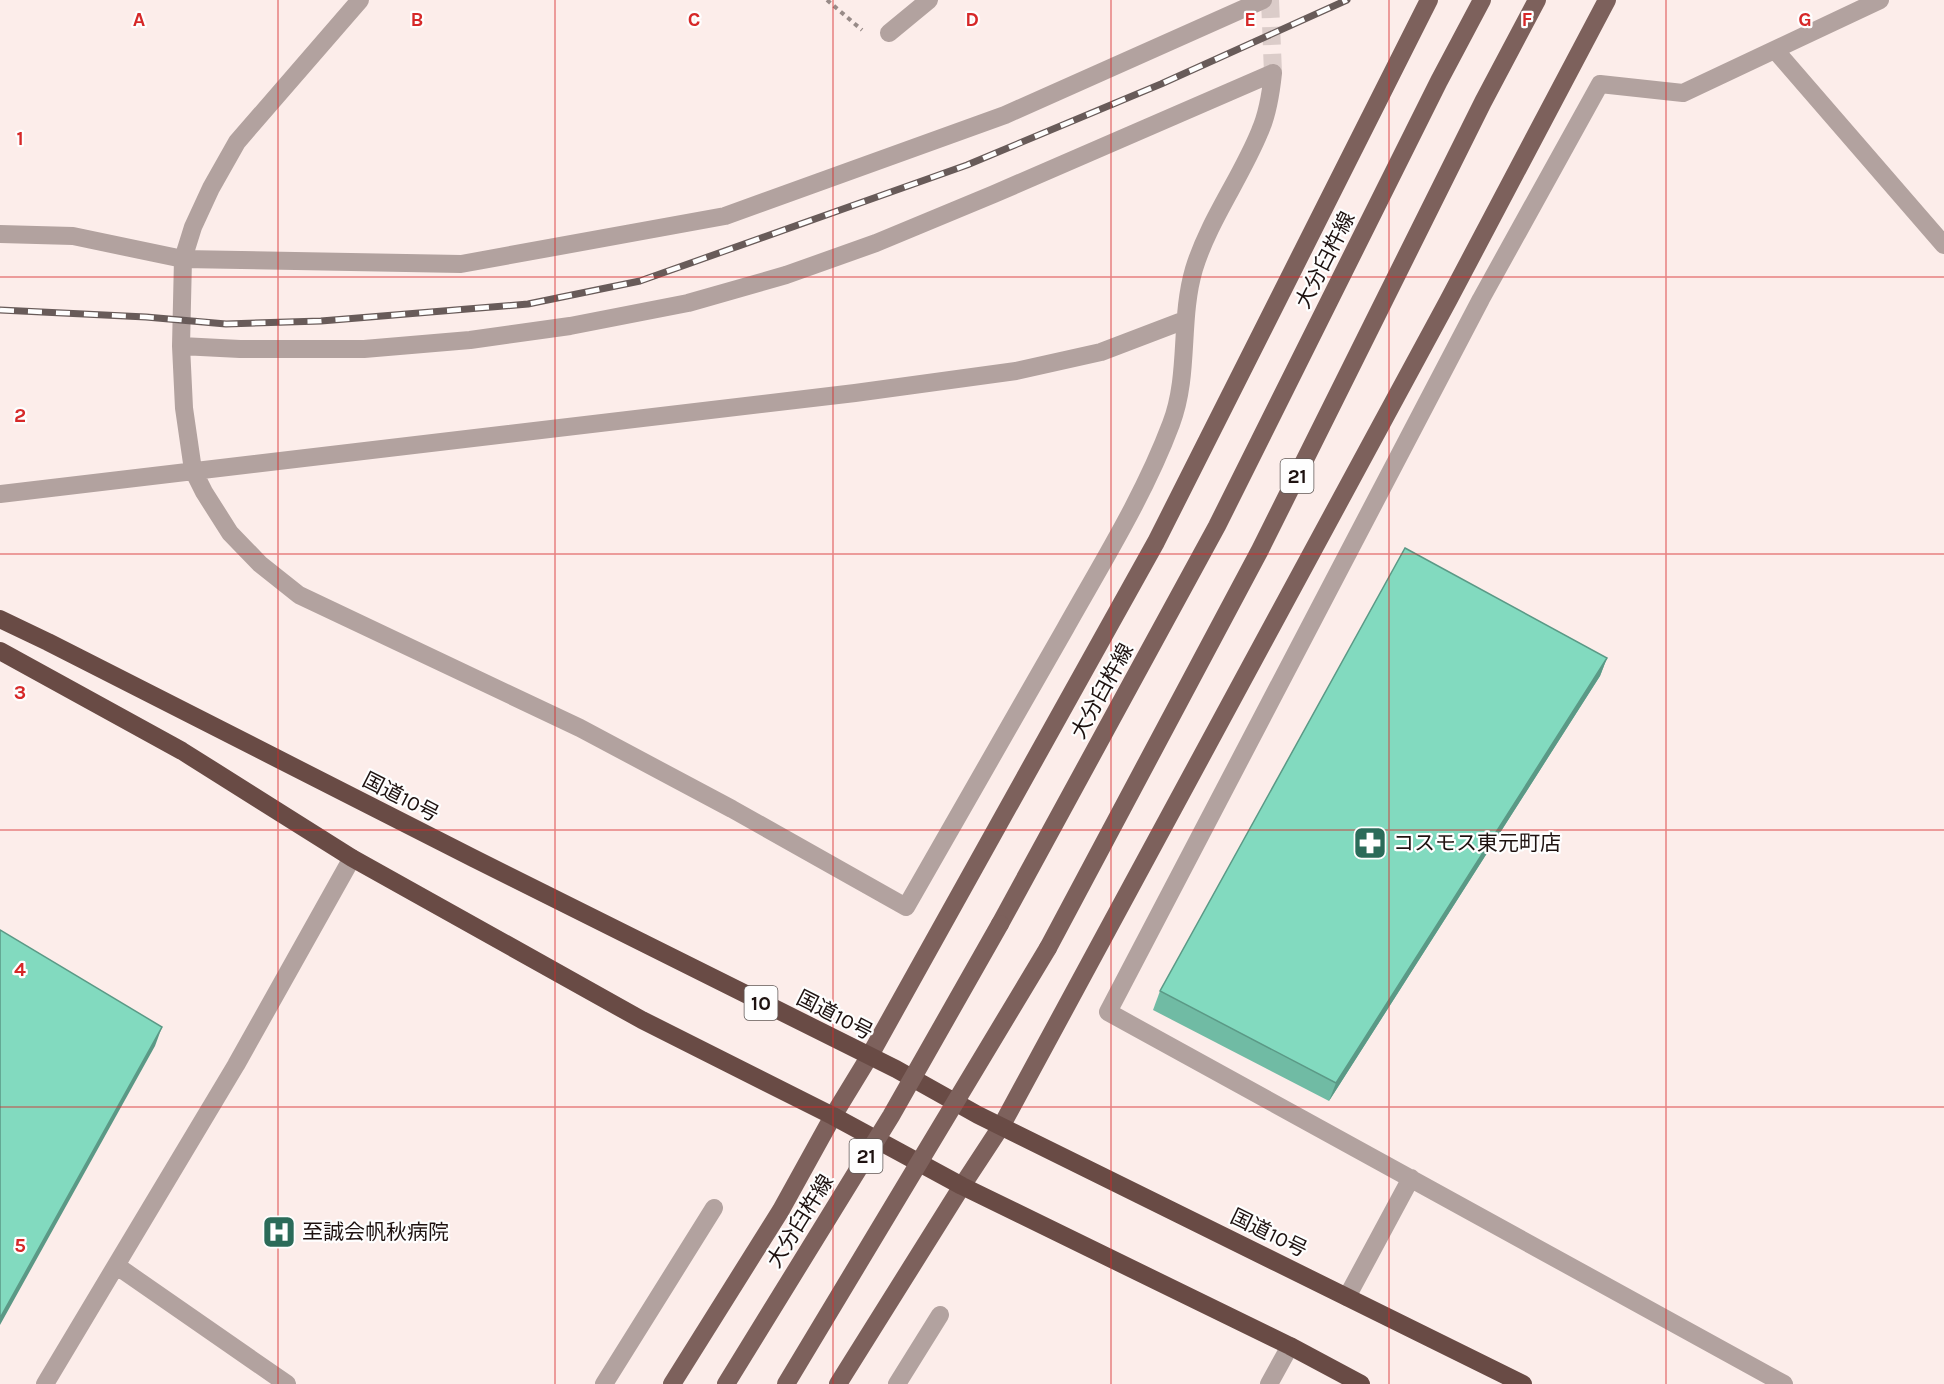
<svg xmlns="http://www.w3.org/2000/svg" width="1944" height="1384" font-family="Karla,'Noto Sans JP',sans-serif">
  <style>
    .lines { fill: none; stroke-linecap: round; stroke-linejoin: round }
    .street-tunnel { stroke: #dbccc9; stroke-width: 18; stroke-dasharray: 18 9; stroke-linecap: butt }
    .path { stroke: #988b88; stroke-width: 4; stroke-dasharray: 4.5 4.5; stroke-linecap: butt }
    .street { stroke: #b2a29f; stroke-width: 18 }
    .primary { stroke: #7d615c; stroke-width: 18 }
    .highway { stroke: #694b45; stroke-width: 18 }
    .rail-casing { stroke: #685b59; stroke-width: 7 }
    .rail { stroke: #fefefe; stroke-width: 4.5; stroke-dasharray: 14; stroke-linecap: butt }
    .primary-bridge { stroke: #7d615c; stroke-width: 18 }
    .wall { fill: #70bba4 }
    .shaded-wall { fill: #5b9986 }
    .building { fill: #82dabf; stroke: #5b9986; stroke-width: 1.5 }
    .grid { fill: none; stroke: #d62828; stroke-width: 1.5; stroke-opacity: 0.55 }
    .labels { text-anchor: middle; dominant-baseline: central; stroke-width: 4.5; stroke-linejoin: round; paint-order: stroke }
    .shield { fill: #fefefe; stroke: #615957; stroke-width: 1.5 }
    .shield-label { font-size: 20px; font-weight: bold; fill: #1e1210 }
    .street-label { font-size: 21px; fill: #1e1210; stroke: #fefefe }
    .poi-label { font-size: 21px; fill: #1e1210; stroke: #fefefe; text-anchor: start }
    .grid-label { font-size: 20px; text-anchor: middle; font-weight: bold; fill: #d62828; stroke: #fefefe; stroke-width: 4.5; stroke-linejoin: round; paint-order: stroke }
  </style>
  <rect width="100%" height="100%" fill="#fcedea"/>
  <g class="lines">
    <path class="street-tunnel" d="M1270,0L1273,73"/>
    <path class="path" d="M827,0L862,30"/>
    <path class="street" d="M360,0L237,142L211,188L193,227L183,259L181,346L184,408L193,470L204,492L230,533L260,564L299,595L580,728L732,809L906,907C959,814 1012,722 1065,629C1102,563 1144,496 1171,424C1190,374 1179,320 1194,269C1209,220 1241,178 1260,131C1268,113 1271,92 1273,73
      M889,33L929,0
      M1775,50L1944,245
      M0,234L73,236L183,259L461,264L725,216L1005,115L1263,0
      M181,346L240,349H364L470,340L570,326L688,303L786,275L876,243L994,194L1273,73
      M0,494L855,393L1016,371L1101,352L1185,320
      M117,1266L287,1384
      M1347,1297L1411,1178
      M45,1384L236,1065L352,858
      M604,1384L714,1208
      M897,1384L940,1315
      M1269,1384L1290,1346
      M1784,1384L1108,1012L1481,299L1600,84L1683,93L1880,0"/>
    <path class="primary" d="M1000,924L1217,526L1439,81L1482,0
      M1048,948L1260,550L1483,102L1537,0
      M672,1384L781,1210L833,1116L869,1057L1156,542L1429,0
      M838,1384L962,1186L1002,1125L1448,301L1607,0"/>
    <path class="highway" d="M0,619L48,642L473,858L896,1069L978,1115L1523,1384
      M0,651L182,751L352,858L642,1020L833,1116L962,1186L1290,1346L1361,1384"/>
    <defs>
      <path id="rail" d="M0,310L146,317L226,324L321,321L528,304L640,281L967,165L1161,84L1347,0"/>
    </defs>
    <use href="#rail" class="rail-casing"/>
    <use href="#rail" class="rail"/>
    <path class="primary-bridge" d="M726,1384L891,1116L1000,924
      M786,1384L1048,948"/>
  </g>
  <path class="wall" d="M1607,658L1600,676L1329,1101L1153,1010L1160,991Z"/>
  <path class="shaded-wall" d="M1607,658L1600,676L1329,1101L1336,1083Z
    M162,1027L155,1046L0,1325V1318Z"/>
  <path class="building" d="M1405,548L1607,658L1336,1083L1160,991Z
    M0,930L162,1027L0,1318Z"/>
  <path class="grid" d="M278,0V1384M555,0V1384M833,0V1384M1111,0V1384M1389,0V1384M1666,0V1384M0,277H1944M0,554H1944M0,830H1944M0,1107H1944"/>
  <defs>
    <symbol id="pharmacy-square" viewBox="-11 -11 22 22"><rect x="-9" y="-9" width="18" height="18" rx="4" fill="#2b6b59" stroke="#fefefe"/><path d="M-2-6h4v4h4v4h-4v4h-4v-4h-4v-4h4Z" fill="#fff"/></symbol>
    <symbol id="hospital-square" viewBox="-11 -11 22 22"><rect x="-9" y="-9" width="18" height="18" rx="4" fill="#2b6b59" stroke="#fefefe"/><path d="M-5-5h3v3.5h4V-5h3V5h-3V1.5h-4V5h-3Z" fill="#fff"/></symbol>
  </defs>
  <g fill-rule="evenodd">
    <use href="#pharmacy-square" x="1351" y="824" width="38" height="38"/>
    <use href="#hospital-square" x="260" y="1213" width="38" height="38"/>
  </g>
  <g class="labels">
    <g class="shield">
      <rect x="1280.5" y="459" width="33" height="34" rx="4.5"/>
      <rect x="744.5" y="986" width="33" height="34" rx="4.5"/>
      <rect x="849.5" y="1139" width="33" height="34" rx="4.5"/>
    </g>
    <g class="shield-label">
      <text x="1297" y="476">21</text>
      <text x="761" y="1003">10</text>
      <text x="866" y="1156">21</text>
    </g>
    <g class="street-label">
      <text transform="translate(1325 260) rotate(-63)">大分臼杵線</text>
      <text transform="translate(1102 691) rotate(-61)">大分臼杵線</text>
      <text transform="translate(401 797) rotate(27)">国道10号</text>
      <text transform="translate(835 1015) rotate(27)">国道10号</text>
      <text transform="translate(800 1221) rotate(-58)">大分臼杵線</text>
      <text transform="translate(1269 1233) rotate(26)">国道10号</text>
    </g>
    <g class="poi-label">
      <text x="1393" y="843">コスモス東元町店</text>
      <text x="302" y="1232">至誠会帆秋病院</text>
    </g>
  </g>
  <g class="grid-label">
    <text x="139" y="26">A</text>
    <text x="417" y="26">B</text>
    <text x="694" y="26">C</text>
    <text x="972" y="26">D</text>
    <text x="1250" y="26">E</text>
    <text x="1527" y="26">F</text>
    <text x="1805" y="26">G</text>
    <text x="20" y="145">1</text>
    <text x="20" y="422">2</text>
    <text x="20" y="699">3</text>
    <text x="20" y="976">4</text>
    <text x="20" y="1252">5</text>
  </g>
</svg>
